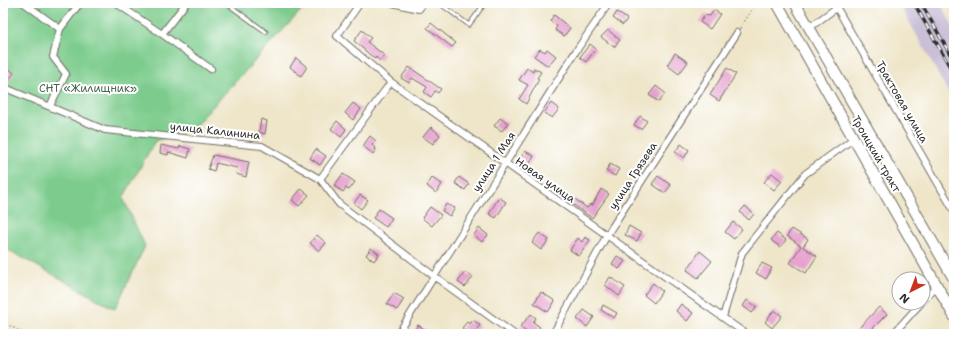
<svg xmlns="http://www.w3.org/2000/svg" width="957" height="337" font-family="'Shantell Sans',sans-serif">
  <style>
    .industrial { fill: #c9bfd7 }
    .green { fill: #7dcc8d; stroke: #547c5c }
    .building { fill: #e6a1cf }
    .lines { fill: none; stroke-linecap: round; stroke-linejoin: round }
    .lane-casing { stroke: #706c63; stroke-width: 5 }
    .street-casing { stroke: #706c63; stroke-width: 8 }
    .primary-casing { stroke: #706c63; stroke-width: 12 }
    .path { stroke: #706c63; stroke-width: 1.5; stroke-dasharray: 1 3; stroke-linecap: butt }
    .lane { stroke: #fff; stroke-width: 3 }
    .street { stroke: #fff; stroke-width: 6 }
    .primary { stroke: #fff; stroke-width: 10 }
    .rail-casing { stroke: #2b2b2b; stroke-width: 3.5 }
    .rail { stroke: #fff; stroke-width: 2; stroke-dasharray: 6; stroke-linecap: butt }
    .labels { text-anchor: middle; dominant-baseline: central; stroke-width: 4; stroke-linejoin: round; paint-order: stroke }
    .park-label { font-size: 11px; fill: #48634d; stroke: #fff }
    .street-label { font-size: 11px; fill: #2b2b2b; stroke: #fff }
  </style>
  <rect width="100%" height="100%" fill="#fff"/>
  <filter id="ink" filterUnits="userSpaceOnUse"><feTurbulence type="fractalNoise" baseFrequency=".025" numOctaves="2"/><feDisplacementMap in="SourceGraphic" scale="8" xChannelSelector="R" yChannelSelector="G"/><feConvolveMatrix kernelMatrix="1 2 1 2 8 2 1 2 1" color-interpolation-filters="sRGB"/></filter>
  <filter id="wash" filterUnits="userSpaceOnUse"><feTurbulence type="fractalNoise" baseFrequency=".012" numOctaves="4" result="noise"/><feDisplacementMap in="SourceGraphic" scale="16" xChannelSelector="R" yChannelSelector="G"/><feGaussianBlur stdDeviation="0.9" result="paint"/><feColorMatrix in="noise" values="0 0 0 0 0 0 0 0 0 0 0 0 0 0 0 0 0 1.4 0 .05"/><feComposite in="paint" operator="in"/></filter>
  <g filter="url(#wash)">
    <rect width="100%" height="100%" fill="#efe6ca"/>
    <path class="industrial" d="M899,3H940L954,28V103Z"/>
    <path class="green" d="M3,3H308L192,129L155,141L123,198L145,246L115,309L3,247Z"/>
    <g id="blocks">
      <path class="building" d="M714,10L720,14L710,29L700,22L705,15L710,16Z
        M617,12L627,19L623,25L613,18Z
        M554,15L570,28L564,36L555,30L557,26L550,21Z
        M431,23L456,43L452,47L427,28Z
        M362,30L371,38L367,42L384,55L380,61L376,57L375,59L354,41Z
        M608,30L620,40L614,47L601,37Z
        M590,44L596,49L586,62L580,57Z
        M540,49L545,52L547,49L556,56L548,66L534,56Z
        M675,53L688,62L679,74L667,65Z
        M296,58L307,67L301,76L290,67Z
        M7,67L14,73L9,80L6,78L3,82V72Z
        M409,67L441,89L438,93L435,91L431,97L424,92L427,87L412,78L409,83L401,78Z
        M527,68L533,72L534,68L541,72L537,78L539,79L526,104L519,99L528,85L519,80Z
        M727,68L736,74L719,101L710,95Z
        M656,86L665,93L659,102L649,95Z
        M353,103L361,109L353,120L345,113Z
        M551,103L559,109L552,118L544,113Z
        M640,116L647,121L641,129L634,125Z
        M500,118L508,123L502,131L494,126Z
        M261,119L267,121L265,134L259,132Z
        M337,121L346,129L341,137L331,129Z
        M431,127L440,135L433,144L423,137Z
        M370,136L376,141L372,145L376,149L373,154L363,146Z
        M681,144L689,150L684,158L675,152Z
        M161,145L179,149L180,146L190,149L188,158L168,152V155L160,153Z
        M316,149L326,156L320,165L310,158Z
        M525,151L534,156L529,165L520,159Z
        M213,155L249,162L246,177L236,174L237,168L216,163L214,171L208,169Z
        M610,164L619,169L615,176L606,171Z
        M772,173L782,181L774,190L764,182Z
        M343,174L355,182L349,190L346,188L343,192L334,186Z
        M658,176L671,185L665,193L652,184Z
        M459,177L469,184L465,190L455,183Z
        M432,178L442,184L436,193L427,186Z
        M301,189L309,195L299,206L292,200Z
        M601,189L609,194L592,218L571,203L575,199L587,208L590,204L592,206Z
        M360,195L368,200L361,209L354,203Z
        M499,197L506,202L496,218L489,214Z
        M446,204L455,208L450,216L442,211Z
        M745,206L754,214L749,220L740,212Z
        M430,207L441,215L432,226L422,218Z
        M379,209L392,218L386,227L373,218Z
        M733,222L742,229L734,239L725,232Z
        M629,226L641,233L637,241L625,235Z
        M479,228L488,235L482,242L474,235Z
        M792,229L808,239L803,247L817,256L806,273L790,263L801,246L787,236Z
        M539,233L549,240L541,250L532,243Z
        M777,233L786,240L780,247L771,240Z
        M317,235L326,243L319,251L310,243Z
        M585,237L590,240L579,256L570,250L578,238L582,242Z
        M371,248L379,254L374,261L366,255Z
        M700,251L712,261L698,278L687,270Z
        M617,256L625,261L619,269L612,264Z
        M762,263L772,268L766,279L756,273Z
        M465,272L473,277L465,287L458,282Z
        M610,277L625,287L619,296L605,285Z
        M653,283L662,291L654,303L644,295Z
        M541,292L555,301L548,312L534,303Z
        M394,293L404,299L397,310L387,304Z
        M747,300L757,307L752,313L743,306Z
        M681,304L693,313L687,321L676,311Z
        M603,305L617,313L614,318L601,310Z
        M879,307L887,314L867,334H863L858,329Z
        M584,310L594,317L587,327L577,319Z
        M774,310L782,316L772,328L765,322Z
        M531,314L536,318L533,322L540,327L534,334H529L520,327Z
        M473,320L480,325L473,334H469L462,328L467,322L470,324Z
        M418,325L432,334H412Z"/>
    </g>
  </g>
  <g filter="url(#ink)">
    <use href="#blocks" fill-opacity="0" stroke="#706c63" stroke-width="1"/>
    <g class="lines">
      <defs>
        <path id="lane" d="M226,3L266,32
          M439,3L469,25L485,3"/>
        <path id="street" d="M24,3L60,29
          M116,3L162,34
          M186,3L162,34L211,69
          M360,3L337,36L391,82L746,334
          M392,3L419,9L423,3
          M834,3L954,211
          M809,28L836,8
          M3,87L105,130L262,146L320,179L339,204L434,276L514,334
          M50,106L66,74L53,57L60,29L80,3
          M320,179L391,82
          M923,301L937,285
          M723,317L742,253L805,174L853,139
          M398,334L576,51L609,3
          M553,334L607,235L737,33
          M893,334L921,303"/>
        <path id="primary" d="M777,3L954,316
          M795,3L954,279"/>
      </defs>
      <use href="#lane" class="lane-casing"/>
      <use href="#street" class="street-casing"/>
      <use href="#primary" class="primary-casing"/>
      <path class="path" d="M740,28L755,5L754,3
        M3,322L25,334"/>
      <use href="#lane" class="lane"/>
      <use href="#street" class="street"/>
      <use href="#primary" class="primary"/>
      <defs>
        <path id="rail" d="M914,3L954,74
          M921,3L954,61"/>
      </defs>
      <use href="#rail" class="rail-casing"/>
      <use href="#rail" class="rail"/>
    </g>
  </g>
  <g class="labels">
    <g class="park-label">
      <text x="88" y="88">СНТ «Жилищник»</text>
    </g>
    <g class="street-label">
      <text transform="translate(902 102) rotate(60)">Трактовая улица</text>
      <text transform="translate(215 131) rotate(6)">улица Калинина</text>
      <text transform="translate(876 154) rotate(60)">Троицкий тракт</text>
      <text transform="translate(494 162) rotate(-57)">улица 1 Мая</text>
      <text transform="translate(633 176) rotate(-57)">улица Грязева</text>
      <text transform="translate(545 180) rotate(35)">Новая улица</text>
    </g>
  </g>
  <rect width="957" height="337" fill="none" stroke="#fff" stroke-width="16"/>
  <g transform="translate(911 291) rotate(222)"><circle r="19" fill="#ffffff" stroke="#aaaaaa"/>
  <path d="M0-3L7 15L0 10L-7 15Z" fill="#c8321e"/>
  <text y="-6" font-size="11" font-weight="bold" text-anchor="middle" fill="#2b2b2b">N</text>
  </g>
</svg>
